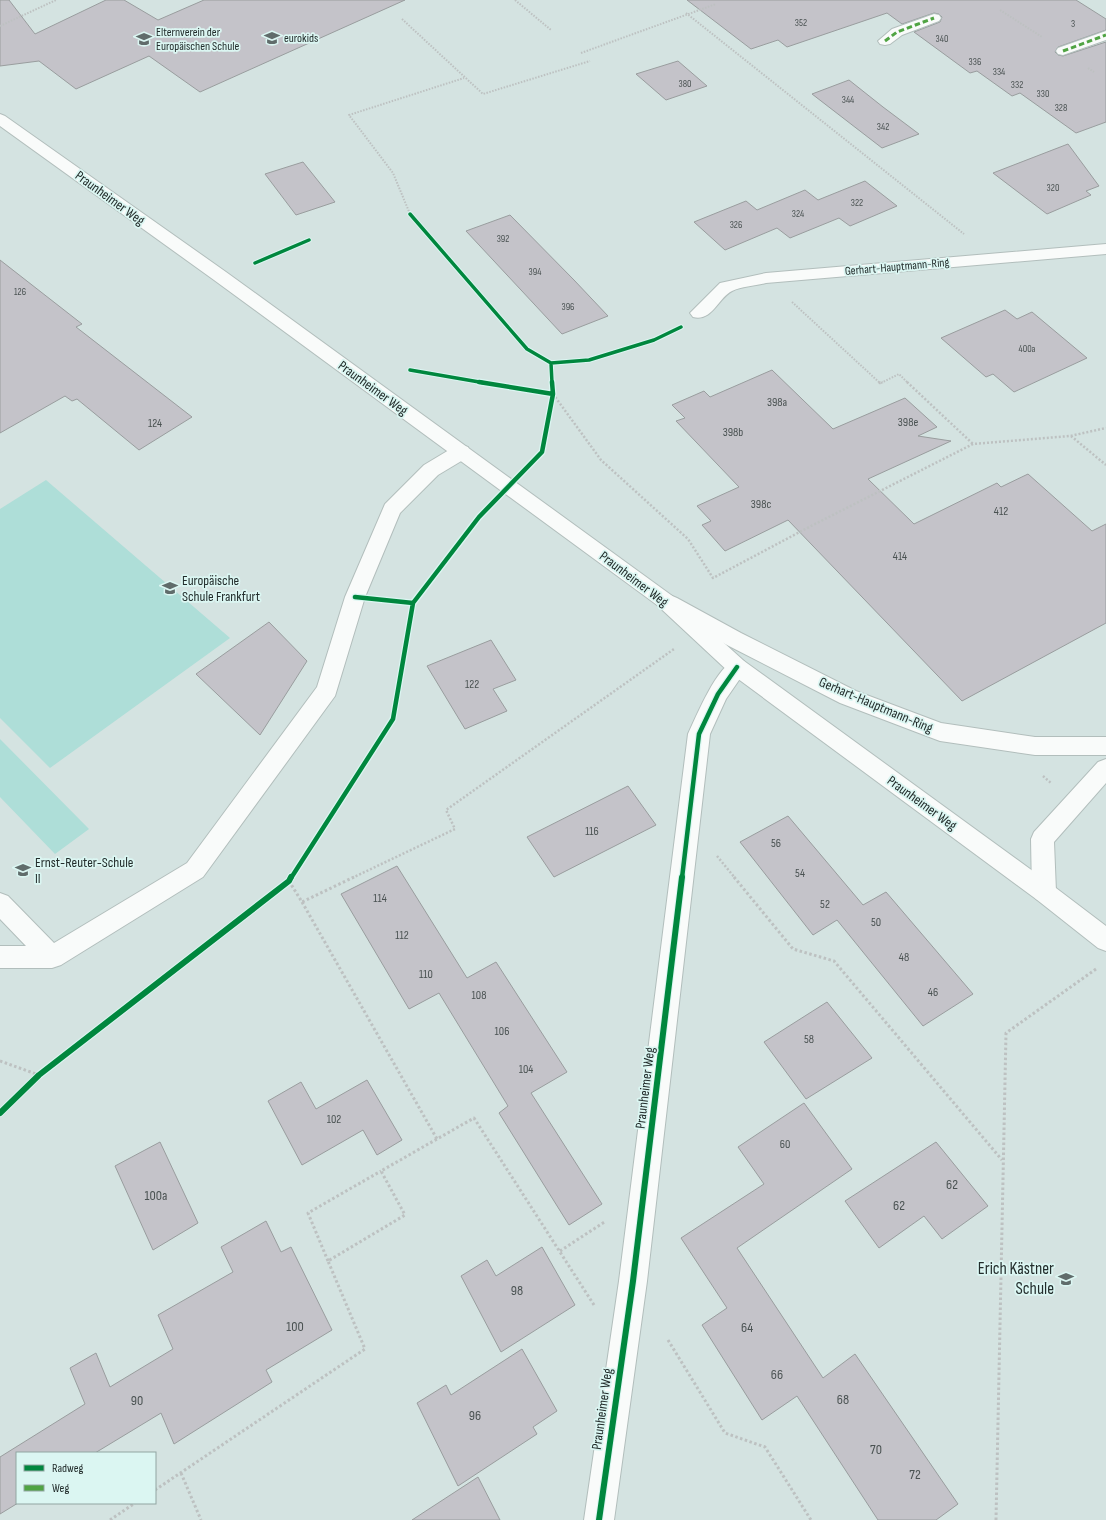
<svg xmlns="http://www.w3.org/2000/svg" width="1106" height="1520" font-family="'Sofia Sans Condensed',sans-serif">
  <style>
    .green { fill: #aeded8 }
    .building { fill: #c4c3c9; stroke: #999d9e }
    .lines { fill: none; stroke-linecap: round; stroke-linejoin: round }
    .service-casing { stroke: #b2bebc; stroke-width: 2 }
    .minor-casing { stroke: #b2bebc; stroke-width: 2 }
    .secondary-casing { stroke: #b2bebc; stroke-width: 2 }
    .path-far2 { stroke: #bdc1c1; stroke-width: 2; stroke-dasharray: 1.5 1.5; stroke-linecap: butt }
    .path-far1 { stroke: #bdc1c1; stroke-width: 2.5; stroke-dasharray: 2 2; stroke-linecap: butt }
    .path { stroke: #bdc1c1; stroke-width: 3; stroke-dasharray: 2.5 2.5; stroke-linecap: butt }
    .service { fill: #f9fbfa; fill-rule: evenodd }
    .minor { fill: #f9fbfa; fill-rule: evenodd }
    .secondary { fill: #f9fbfa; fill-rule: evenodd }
    .quiet { stroke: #50a443; stroke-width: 3; stroke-dasharray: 5.5 3; stroke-linecap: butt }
    .cycleway-far2-casing { stroke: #dbf6f2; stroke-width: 5.5 }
    .cycleway-far1-casing { stroke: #dbf6f2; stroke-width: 7 }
    .cycleway-casing { stroke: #dbf6f2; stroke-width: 8 }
    .cycleway-far2 { stroke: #00873e; stroke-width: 3.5 }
    .cycleway-far1 { stroke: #00873e; stroke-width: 4.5 }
    .cycleway { stroke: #00873e; stroke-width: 6 }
    .labels { text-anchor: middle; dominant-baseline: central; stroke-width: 3.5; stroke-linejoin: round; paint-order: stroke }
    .far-number-label { font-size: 10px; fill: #4a5252 }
    .far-poi-label { font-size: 12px; fill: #222c2b; stroke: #dbf6f2; text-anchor: start }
    .far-street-label { font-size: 12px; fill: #222c2b; stroke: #dbf6f2 }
    .number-label { font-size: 12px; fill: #4a5252 }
    .street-label { font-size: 14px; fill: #222c2b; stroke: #dbf6f2 }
    .poi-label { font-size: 14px; fill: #222c2b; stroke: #dbf6f2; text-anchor: start }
    .near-number-label { font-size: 14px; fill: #4a5252 }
    .near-poi-label { font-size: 17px; fill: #222c2b; stroke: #dbf6f2; text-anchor: end }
  </style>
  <rect width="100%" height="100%" fill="#d4e3e1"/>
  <path class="green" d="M46,480L230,638L50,768L0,718V509Z
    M0,739L89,829L55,854L0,797Z"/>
  <path class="building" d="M0,0H9L35,34L106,0H124L158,20L204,0H405L200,92L149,56L76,89L39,61L0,66Z
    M687,0H1076L1106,19V30L1058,47L1055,52L1058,55L1063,56L1106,42V122L1076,133L1020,93L1012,96L977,71L970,73L914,32L940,22L942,17L939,14L934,13L902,24L887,13L787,47L778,40L751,49Z
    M678,61L707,86L666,100L636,74Z
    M849,80L883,107L919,134L882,148L812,94Z
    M1068,144L1099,186L1086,191L1091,195L1047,214L993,173Z
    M303,162L335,202L296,215L265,174Z
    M865,181L897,206L850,226L839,218L790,238L777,228L725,250L694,222L746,201L757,210L805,190L818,200Z
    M510,215L574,280L608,316L562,334L466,231Z
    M0,260L82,324L76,327L192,417L139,450L77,399L72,401L65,396L0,433Z
    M1005,310L1017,319L1032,312L1087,358L1014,392L993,374L986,377L941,338Z
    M772,370L833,429L905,398L937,427L918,436L951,441L868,479L914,524L997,483L1001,487L1028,474L1092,531L1106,524V623L962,701L788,520L725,551L702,525L711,521L697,506L739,487L676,421L685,418L672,405L704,391L710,397Z
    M269,622L307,661L260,735L196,674Z
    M491,640L516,680L493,689L507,711L465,729L427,666Z
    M628,786L656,825L554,877L527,837Z
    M788,816L863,905L886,892L973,994L923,1026L837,920L813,935L740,842Z
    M397,866L467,978L496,962L567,1072L531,1093L602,1204L569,1225L499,1113L508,1106L439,993L409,1009L341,894Z
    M827,1002L872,1058L806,1099L764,1042Z
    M367,1080L402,1140L377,1155L363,1130L302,1165L268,1101L301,1082L316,1109Z
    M804,1103L852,1169L737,1248L823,1378L855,1354L958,1504L936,1520H878L797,1396L762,1420L702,1325L727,1308L681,1238L764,1184L738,1147Z
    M160,1142L198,1223L153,1250L115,1166Z
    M936,1142L988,1206L942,1239L924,1216L879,1248L845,1201Z
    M266,1221L281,1252L291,1247L332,1330L266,1370L272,1382L174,1444L161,1413L95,1453H17L18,1503L0,1514V1457L85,1404L70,1368L96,1353L110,1387L173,1349L158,1315L233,1272L221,1247Z
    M542,1247L575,1305L501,1352L461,1276L487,1260L496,1276Z
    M522,1349L557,1411L533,1427L537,1434L458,1486L417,1403L446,1385L451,1395Z
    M478,1477L500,1520H412Z"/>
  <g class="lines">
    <defs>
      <path id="service" d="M461,445L468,447L470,452L468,457L438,475L400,513L365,597L335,696L203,877L61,965L52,968H0V946H26L0,919V893L8,896L54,943L187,863L317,687L345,597L385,504L424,465L454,447Z"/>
      <path id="minor" d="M934,14L939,15L941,18L939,21L902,35L890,44L885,45L880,44L878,41L892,29Z
        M1106,31V40L1063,55L1058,54L1056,51L1058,48Z
        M1106,244V254L766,283C756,286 742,286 732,291C718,298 712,322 693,317L690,313L720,283L766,273Z
        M670,595L677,598L741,633L856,691L941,723L1035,737H1106V755H1035L940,741L932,738L840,703L727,645L663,608L660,603L663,598Z
        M737,659L744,661L748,667L726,699L710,734L647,1281L614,1520H584L619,1281L688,734C697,715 717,665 737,659Z
        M1106,759V783L1054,842L1056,892L1052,899L1044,902L1036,899L1032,892L1031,839L1034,832L1098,762Z"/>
      <path id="secondary" d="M0,114L5,116L226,272L671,595L744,661L1052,885L1106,926V951L1098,948L1036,899L730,673L657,605L214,280L0,126Z"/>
    </defs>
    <use href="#service" class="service-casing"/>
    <use href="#minor" class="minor-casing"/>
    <use href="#secondary" class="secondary-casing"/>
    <path class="path-far2" d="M515,0L551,30
      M1000,10L1042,37
      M686,13L964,234
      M402,19L483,94L590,61
      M0,26L56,0
      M581,53L716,4
      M1088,68L1094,72
      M410,214L393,173L349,115L464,78
      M792,302L880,383
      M881,383L899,374L908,383"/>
    <path class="path-far1" d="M879,382L880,383L883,382
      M907,382L973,444
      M553,394L601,460L688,539L713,578L811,526L973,444L1070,436L1106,428
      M1071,436L1106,465
      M1043,776L1051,783
      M717,856L735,878
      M352,878L455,829L446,810L674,649"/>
    <path class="path" d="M734,877L793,949L834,961L1002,1160
      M289,881L302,902L354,877
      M302,902L437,1139L474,1118L594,1305
      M0,1061L39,1075
      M560,1251L606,1221
      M328,1261L308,1213L381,1171
      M668,1340L725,1433L765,1447L811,1520
      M181,1473L201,1520
      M155,1490L365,1349L328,1261L405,1215L381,1171L437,1139
      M110,1520L135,1503
      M996,1520L1006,1033L1096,969"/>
    <use href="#service" class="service"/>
    <use href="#minor" class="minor"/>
    <use href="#secondary" class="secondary"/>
    <path class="quiet" d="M885,41L897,32L934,18
      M1063,51L1106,35"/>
    <defs>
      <path id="cycleway-far2" d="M410,214L527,349L551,363
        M255,263L309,240
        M410,370L485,383
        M552,383L551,363L589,360L654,340L681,327"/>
      <path id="cycleway-far1" d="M479,382L553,394
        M355,597L413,603
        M291,878L393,719L413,603L479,517L542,452L553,394L552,382
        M682,878L699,734L718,694L737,667"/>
      <path id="cycleway" d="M0,1113L39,1075L289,881L291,877
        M599,1520L633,1281L682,877"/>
    </defs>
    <use href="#cycleway-far2" class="cycleway-far2-casing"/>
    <use href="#cycleway-far1" class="cycleway-far1-casing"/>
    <use href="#cycleway" class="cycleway-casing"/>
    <use href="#cycleway-far2" class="cycleway-far2"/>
    <use href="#cycleway-far1" class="cycleway-far1"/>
    <use href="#cycleway" class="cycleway"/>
  </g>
  <defs>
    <symbol id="school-bare" viewBox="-9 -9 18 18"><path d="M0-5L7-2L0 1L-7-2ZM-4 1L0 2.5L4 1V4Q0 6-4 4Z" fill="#606c6b" stroke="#dbf6f2" stroke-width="2.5" paint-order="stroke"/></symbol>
  </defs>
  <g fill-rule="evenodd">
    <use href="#school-bare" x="261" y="27" width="22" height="22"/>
    <use href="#school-bare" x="133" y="28" width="22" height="22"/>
    <use href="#school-bare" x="159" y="577" width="22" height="22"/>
    <use href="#school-bare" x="12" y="859" width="22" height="22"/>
    <use href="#school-bare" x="1055" y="1268" width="22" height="22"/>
  </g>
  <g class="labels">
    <g class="far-number-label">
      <text x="801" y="23">352</text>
      <text x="1073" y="24">3</text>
      <text x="942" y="39">340</text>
      <text x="975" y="62">336</text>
      <text x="999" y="72">334</text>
      <text x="685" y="84">380</text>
      <text x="1017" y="85">332</text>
      <text x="1043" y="94">330</text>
      <text x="848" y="100">344</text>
      <text x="1061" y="108">328</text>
      <text x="883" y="127">342</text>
      <text x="1053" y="188">320</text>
      <text x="857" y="203">322</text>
      <text x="798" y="214">324</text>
      <text x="736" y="225">326</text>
      <text x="503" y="239">392</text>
      <text x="535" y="272">394</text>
      <text x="20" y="292">126</text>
      <text x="568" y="307">396</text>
      <text x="1027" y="349">400a</text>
    </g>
    <g class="far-poi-label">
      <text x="156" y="32">Elternverein der<tspan x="156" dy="14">Europäischen Schule</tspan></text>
      <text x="284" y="38">eurokids</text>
    </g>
    <g class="far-street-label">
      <text transform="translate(897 267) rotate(-5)">Gerhart-Hauptmann-Ring</text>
    </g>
    <g class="number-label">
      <text x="777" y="402">398a</text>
      <text x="908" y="422">398e</text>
      <text x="155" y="423">124</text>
      <text x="733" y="432">398b</text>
      <text x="761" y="504">398c</text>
      <text x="1001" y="511">412</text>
      <text x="900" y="556">414</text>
      <text x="472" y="684">122</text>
      <text x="592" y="831">116</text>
      <text x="776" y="843">56</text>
      <text x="800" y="873">54</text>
      <text x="380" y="898">114</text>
      <text x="825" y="904">52</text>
      <text x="876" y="922">50</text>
      <text x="402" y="935">112</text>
      <text x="904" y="957">48</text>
      <text x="426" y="974">110</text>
      <text x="933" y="992">46</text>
      <text x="479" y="995">108</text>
      <text x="502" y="1031">106</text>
      <text x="809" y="1039">58</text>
      <text x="526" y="1069">104</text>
      <text x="334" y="1119">102</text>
      <text x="785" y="1144">60</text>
    </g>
    <g class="street-label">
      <text transform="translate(110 198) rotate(36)">Praunheimer Weg</text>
      <text transform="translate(373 388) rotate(36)">Praunheimer Weg</text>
      <text transform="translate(634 579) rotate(37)">Praunheimer Weg</text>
      <text transform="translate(876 705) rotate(23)">Gerhart-Hauptmann-Ring</text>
      <text transform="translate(922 803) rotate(36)">Praunheimer Weg</text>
      <text transform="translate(645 1088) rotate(-83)">Praunheimer Weg</text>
      <text transform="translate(602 1409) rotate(-82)">Praunheimer Weg</text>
    </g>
    <g class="poi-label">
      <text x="182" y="580">Europäische<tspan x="182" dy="16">Schule Frankfurt</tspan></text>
      <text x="35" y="862">Ernst-Reuter-Schule<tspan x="35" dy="16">II</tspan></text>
    </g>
    <g class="near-number-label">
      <text x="952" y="1184">62</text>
      <text x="156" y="1195">100a</text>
      <text x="899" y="1205">62</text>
      <text x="517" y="1290">98</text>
      <text x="295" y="1326">100</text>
      <text x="747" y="1327">64</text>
      <text x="777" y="1374">66</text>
      <text x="843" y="1399">68</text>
      <text x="137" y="1400">90</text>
      <text x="475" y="1415">96</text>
      <text x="876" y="1449">70</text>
      <text x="915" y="1474">72</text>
    </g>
    <g class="near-poi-label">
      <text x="1054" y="1269">Erich Kästner<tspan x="1054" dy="20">Schule</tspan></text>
    </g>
  </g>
  <rect x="16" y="1452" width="140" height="52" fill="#dbf6f2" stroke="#91a5a2"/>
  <rect x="24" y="1465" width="20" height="6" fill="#00873e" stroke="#91a5a2"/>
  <text x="52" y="1472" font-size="12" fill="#222c2b">Radweg</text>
  <rect x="24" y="1485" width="20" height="6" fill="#50a443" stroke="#91a5a2"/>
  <text x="52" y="1492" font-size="12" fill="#222c2b">Weg</text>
</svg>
